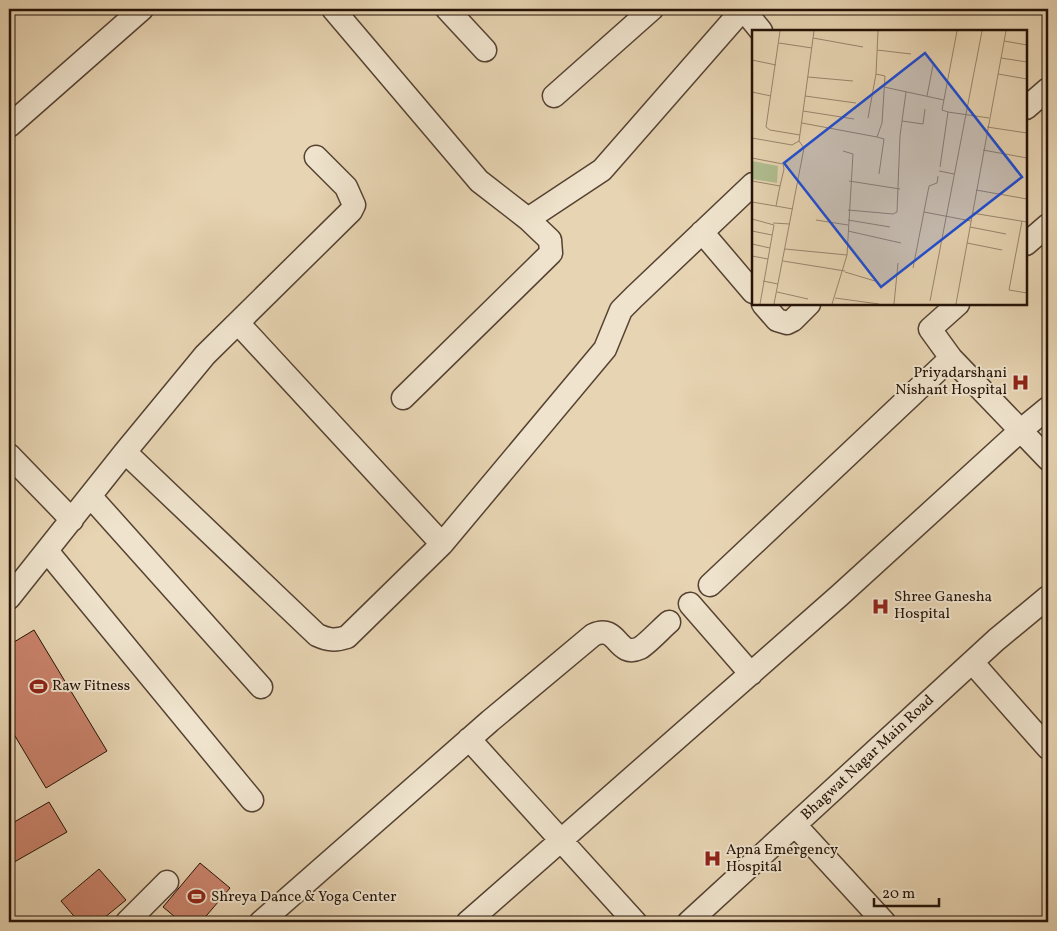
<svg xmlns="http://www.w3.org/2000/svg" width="1057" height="931" font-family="Vollkorn,serif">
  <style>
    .building { fill: #ca836c; stroke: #241207 }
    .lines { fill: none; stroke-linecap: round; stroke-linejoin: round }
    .minor-casing { stroke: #554232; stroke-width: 25 }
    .minor { stroke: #efe3cd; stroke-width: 22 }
    .labels { text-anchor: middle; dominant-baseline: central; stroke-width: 4; stroke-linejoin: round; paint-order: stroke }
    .poi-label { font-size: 15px; fill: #241207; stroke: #efe3cd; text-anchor: start }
    .street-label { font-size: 15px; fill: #241207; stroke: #efe3cd }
    .inset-road { fill: none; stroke: #99866e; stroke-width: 1 }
    .view { fill: #1d4ed8; fill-opacity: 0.15; stroke: #1d4ed8; stroke-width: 2.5 }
    .inset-edge { fill: none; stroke: #241207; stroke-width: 2.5 }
  </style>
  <rect width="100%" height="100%" fill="#e7d4b2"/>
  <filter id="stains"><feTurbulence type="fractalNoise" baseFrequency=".004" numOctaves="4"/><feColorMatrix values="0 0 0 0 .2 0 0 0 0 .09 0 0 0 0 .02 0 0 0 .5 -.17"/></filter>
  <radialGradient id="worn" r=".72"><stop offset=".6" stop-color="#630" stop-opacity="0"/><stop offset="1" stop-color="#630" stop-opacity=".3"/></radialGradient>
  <path class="building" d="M34,630L107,751L46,788L9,726V645Z
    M49,802L67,832L9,865V825Z
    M200,863L230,888L201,922H181L163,907Z
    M99,869L126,900L99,922H79L61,901Z"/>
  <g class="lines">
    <defs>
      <path id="minor" d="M333,9L479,181L528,219L602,170L743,9
        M447,9L485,50
        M743,9L761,31
        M554,96L652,9
        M1026,108L1048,89
        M9,126L142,9
        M702,232L753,292
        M1026,244L1048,225
        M763,304L777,320L787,323L793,320L809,304
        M238,323L442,544
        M951,358L1048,459
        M403,398L551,253L550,240L528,219
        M125,452L317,635C328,640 335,641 347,637L442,544L605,349L621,310L634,297L753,184
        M9,455L72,520
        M91,497L261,687
        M47,551L252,800
        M710,585L951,358L930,329L958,304
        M9,598L125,452L205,355L351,211L354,205L346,187L316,157
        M690,604L751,674
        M972,662L1048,748
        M469,739L635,922
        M795,825L884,922
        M127,922L167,882
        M261,922L490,721L593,635C619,623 616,659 640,648C647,644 662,628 669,622
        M468,922L840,595L1021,430L1048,408
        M689,922L996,640L1048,597"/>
    </defs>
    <use href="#minor" class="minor-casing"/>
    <use href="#minor" class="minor"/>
  </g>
  <defs>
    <symbol id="hospital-bare" viewBox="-9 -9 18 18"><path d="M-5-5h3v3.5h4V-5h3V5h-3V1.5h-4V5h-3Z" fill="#8f2418" stroke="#efe3cd" stroke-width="2.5" paint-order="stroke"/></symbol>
    <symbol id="stadium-bare" viewBox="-9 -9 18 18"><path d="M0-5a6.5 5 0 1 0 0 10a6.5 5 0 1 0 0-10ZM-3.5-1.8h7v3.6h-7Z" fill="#8f2418" stroke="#efe3cd" stroke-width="2.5" paint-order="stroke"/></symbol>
  </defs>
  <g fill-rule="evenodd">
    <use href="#hospital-bare" x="1008" y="370" width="25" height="25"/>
    <use href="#hospital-bare" x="868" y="594" width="25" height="25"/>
    <use href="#stadium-bare" x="26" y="674" width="25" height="25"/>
    <use href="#hospital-bare" x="700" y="846" width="25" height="25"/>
    <use href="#stadium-bare" x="184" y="884" width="25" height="25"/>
  </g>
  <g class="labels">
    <g class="poi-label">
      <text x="1007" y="373" text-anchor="end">Priyadarshani<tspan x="1007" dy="17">Nishant Hospital</tspan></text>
      <text x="894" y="597">Shree Ganesha<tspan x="894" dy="17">Hospital</tspan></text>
      <text x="52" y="686">Raw Fitness</text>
      <text x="726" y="850">Apna Emergency<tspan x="726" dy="17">Hospital</tspan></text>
      <text x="211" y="897">Shreya Dance &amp; Yoga Center</text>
    </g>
    <g class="street-label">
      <text transform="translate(868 758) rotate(-43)">Bhagwat Nagar Main Road</text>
    </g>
  </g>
  <g transform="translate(752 30)">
    <rect width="275" height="275" fill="#e7d4b2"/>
    <path d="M0,131L26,136L25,153L0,149Z" fill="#b0be90"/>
    <path class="inset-road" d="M28,1L14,97L18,100L48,105M61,8L111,17M252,11L275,15M27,13L60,18M125,20L159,24M249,28L275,32M0,30L24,35M246,44L275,49M56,47L101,51M132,57L192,70M0,62L19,66M53,66L104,73M175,66L181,35M51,81L102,89M196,82L237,88M116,88L124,44M150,91L171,94L173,79M50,93L125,107L130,93L133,46L124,44L126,1M235,97L275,103M125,107L132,109L127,144M0,108L40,115L47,111L62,1M231,120L275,128M91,121L101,124L95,225M0,128L31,134L32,139L28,156L0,151M188,137L196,82L190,80L205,1M187,141L202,144M97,151L148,159M224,160L275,169M0,172L41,179M24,176L28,156M96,180L141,184L145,182L148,106L154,62M172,182L219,191M220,183L275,192M0,189L22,195L8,274M64,190L96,195M96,190L138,197M270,191L257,260L275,263M21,193L38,194M218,197L254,204M0,201L20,205M96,201L149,213M215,213L250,220M0,214L18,218M33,219L95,225L80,274M0,226L16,229M31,231L93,241M161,238L177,156L185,153L186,146M93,242L123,251M11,251L26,254M25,262L56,269M83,268L127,274M178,271L230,1M22,274L52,118L47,111M142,274L146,233M204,274L254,1"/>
    <path class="view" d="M173,23L270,147L129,257L32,133Z"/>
    <rect width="275" height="275" class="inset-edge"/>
  </g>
  <rect width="1057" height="931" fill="none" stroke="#e7d4b2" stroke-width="30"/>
  <rect x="10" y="10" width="1037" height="911" fill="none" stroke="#241207" stroke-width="2.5"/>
  <rect x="15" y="15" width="1027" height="901" fill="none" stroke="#241207"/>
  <path d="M874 898v8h65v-8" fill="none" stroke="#241207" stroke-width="2.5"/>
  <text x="882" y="898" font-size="15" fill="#241207" stroke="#efe3cd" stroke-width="4" paint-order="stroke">20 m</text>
  <rect width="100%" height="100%" filter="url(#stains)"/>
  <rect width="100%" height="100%" fill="url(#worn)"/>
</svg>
